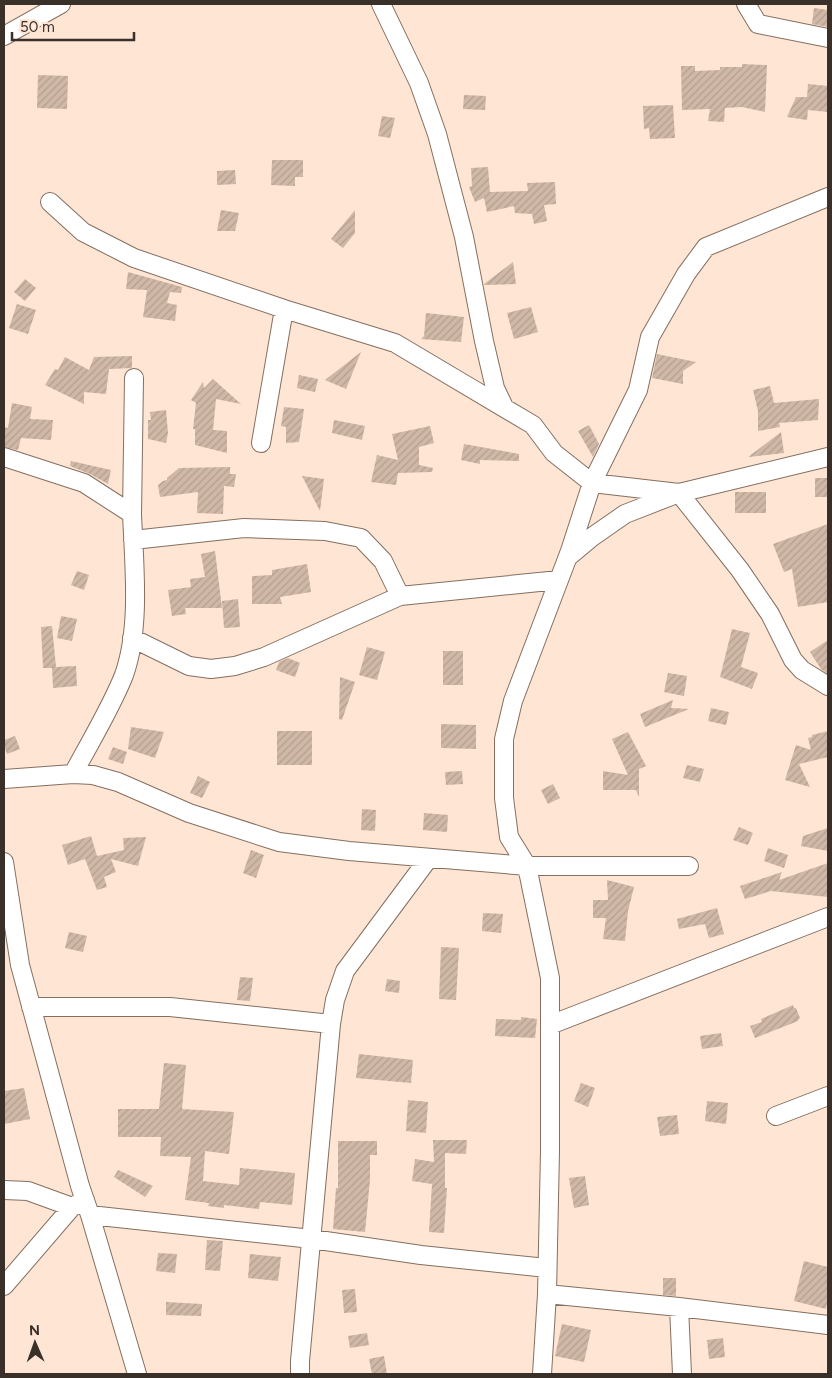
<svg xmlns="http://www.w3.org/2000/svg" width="832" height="1378" font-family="Figtree,sans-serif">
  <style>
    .building { fill: url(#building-hatch) }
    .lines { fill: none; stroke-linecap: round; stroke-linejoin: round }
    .minor-casing { stroke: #856f60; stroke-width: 20 }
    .minor { stroke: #fff; stroke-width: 18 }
  </style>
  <defs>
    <pattern id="building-hatch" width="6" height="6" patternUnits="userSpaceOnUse" patternTransform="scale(1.25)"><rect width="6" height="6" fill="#d0b8a7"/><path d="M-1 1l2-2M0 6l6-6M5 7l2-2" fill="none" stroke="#b39e90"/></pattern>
  </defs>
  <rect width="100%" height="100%" fill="#fee5d4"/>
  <path class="building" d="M814,8L828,10V27L812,24Z
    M742,64L767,65L765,112L742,107L725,108L724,122L708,121L710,109L682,110L681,66H695V71L720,70V67H742Z
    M38,75L68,76L67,109L37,108Z
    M808,84L828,86V112L808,110L807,120L787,117L796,97H807Z
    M464,95L486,96L485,110L463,109Z
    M673,105L675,138L650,139L649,128L644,129L643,106Z
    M382,116L395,118L390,138L378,136Z
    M272,160H303V177H295V186L271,185Z
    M488,167L490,192L528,191L527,183L555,182L556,204L544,205L547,221L534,224L532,214L515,213L514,206L487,212L484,198L475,202L469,187L472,186L471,168Z
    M235,170L236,184L217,185V171Z
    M221,210L239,213L235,231H217Z
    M355,210V233L343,248L331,239Z
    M513,262L516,284L484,285V284Z
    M128,272L182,287L181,293L170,292L167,303L177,305L175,321L143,317L147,290L126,289Z
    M25,279L36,288L25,301L14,292Z
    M17,304L36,310L28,334L9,328Z
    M531,307L538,332L514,339L507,313Z
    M426,313L464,317L461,342L421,339L424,336Z
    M361,352L346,389L325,380Z
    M657,354L696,362L683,371V384L652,378Z
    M132,356V368L109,369L106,394L84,392V404L45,385L55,369L58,370L65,357L89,370L94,357Z
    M299,375L318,379L315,392L297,388Z
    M213,379L241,404L216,399L213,430L227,431V453L195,445V429H193L196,403L191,400L203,382L204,388Z
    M770,386L774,403L819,399L818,420L779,423L780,427L758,431V411L753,390Z
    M12,403L32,407L30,419L53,420L51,440L21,438L18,450L4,447V427L8,428Z
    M284,407L304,409L299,442L286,443V427L281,426Z
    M166,410L168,433L166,443L148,439V420H151L150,412Z
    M334,420L365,426L362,440L332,433Z
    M589,425L599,444L593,457L578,431Z
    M430,426L434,443L419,447V465L433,468L432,472L398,473L396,485L371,482L377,455L398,460L392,434Z
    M781,432L784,453L748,457Z
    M464,444L519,454V461L480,460V464L461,460Z
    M71,461L111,470L108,484L90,474L70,466Z
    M230,467V474H236L234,487L224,486L223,514L197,513L198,492L160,497L158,485L163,481L167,480V478L179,468Z
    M302,476L324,479L320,511Z
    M815,478H828V497H815Z
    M735,492H766V513H735Z
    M828,524V602L798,607L792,569L784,572L773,544Z
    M215,551L222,608H185L186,614L172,616L168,590L191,587L190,579L205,577L201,554Z
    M307,564L311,592L280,597L282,604H252V576L272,575V570Z
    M77,571L89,575L84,590L71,585Z
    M238,599L240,627L224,628L222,601Z
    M61,616L77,619L72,641L57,638Z
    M52,626L56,667L76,666L77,686L53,688L52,668H43L41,627Z
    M732,629L750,633L741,667L758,673L752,689L720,677Z
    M828,640V674L821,669L810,652Z
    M367,647L385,652L377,680L359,675Z
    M443,651H463V685H443Z
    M288,658L300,663L295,677L276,670L279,662Z
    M668,673L687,676L684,696L664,692Z
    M340,677L355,682L342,720L339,719Z
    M673,700L671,708L689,709L645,727L640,714Z
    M711,708L729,712L726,725L708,721Z
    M441,724L476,725V749L441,748Z
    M131,727L164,732L155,758L128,749Z
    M277,731H312V765H277Z
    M828,731V757L799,764L810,787L785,780L796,745L811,750L808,738L812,737V735Z
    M628,732L646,766L639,769V797L636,790H603V771L628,775L612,739Z
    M15,736L20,749L7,754L4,746V740Z
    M113,747L127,752L123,764L108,759Z
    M687,765L704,769L700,782L683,778Z
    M462,771L463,784L446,785L445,772Z
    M198,776L210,782L202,798L190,793Z
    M553,784L560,798L548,804L541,790Z
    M362,809L376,810L375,831L361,830Z
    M424,813L448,815L447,832L423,830Z
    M739,827L753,833L748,845L733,840Z
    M828,828V851L801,846L803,836Z
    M91,836L97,856L124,850L123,838L146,837L138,866L111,859L116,872L104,877L107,887L97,890L85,859L68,865L62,845Z
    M768,848L788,855L784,868L764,861Z
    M251,850L264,855L256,878L243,873Z
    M828,863V897L771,891L745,899L740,886L782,872L779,880Z
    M607,880L634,887L628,911L625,941L603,939L606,918H593V900H608Z
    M717,908L724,934L709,938L705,924L679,929L677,919Z
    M483,913L503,914L501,933L482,931Z
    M69,932L87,936L83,952L65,948Z
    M441,947L459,948L456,1000L439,999Z
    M240,977L253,978L250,1001L237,1000Z
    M387,979L400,981L399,993L385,991Z
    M793,1005L794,1008H796L800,1018L798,1020V1021L755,1038L750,1026L762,1022L761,1019Z
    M521,1017L537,1019L535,1038L495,1036L496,1019L521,1020Z
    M721,1033L723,1046L702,1049L700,1036Z
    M359,1054L413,1060L411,1083L356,1078Z
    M164,1063L186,1065L182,1109L234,1112L229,1154L205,1151L203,1181L239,1185L240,1168L295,1173L292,1205L260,1202L259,1209L224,1205V1208L208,1206L209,1203L185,1200L191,1157L160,1156L161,1137H118V1109H159Z
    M581,1083L595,1088L588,1107L574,1101Z
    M24,1088L30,1119L4,1124V1091Z
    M408,1100L428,1102L426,1133L406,1131Z
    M707,1101L728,1103L726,1124L705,1121Z
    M677,1115L679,1134L660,1136L657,1117Z
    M433,1140H467L466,1154L445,1153V1188H447L444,1233L429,1232L432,1184L412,1181L415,1159L434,1162Z
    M338,1141H377V1155H370V1180L365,1232L333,1229L336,1188H338Z
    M118,1170L153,1186L145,1197L114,1177Z
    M585,1176L589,1205L574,1208L569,1178Z
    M207,1240L223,1241L220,1271L205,1270Z
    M158,1253L177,1254L175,1273L156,1271Z
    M250,1254L281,1257L278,1281L248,1278Z
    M804,1261L828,1267V1298L826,1309L794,1301Z
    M663,1278H676V1296L663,1295Z
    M355,1289L357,1312L344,1313L342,1290Z
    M166,1302L202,1304L201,1316L166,1315Z
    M562,1324L591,1330L584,1362L555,1356Z
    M367,1333L369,1345L350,1348L348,1336Z
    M723,1338L725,1357L709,1359L707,1340Z
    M384,1356L387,1374H372L369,1359Z"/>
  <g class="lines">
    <defs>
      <path id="minor" d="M381,4L419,83L437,134L464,237L484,341L495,388L504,407
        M746,4L758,24L828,38
        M4,36L61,4
        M50,202L83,232L134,258L284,309L395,343L533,425L554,453L592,483L679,493L828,457
        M261,443L284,309
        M4,457L84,483L132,514C134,564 141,627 124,675C111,708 90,742 73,774
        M132,514L134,378
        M133,540L244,528L325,531L361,538L383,561L400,596
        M568,557L592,537L625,514L679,493L740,570L770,614L793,660L802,670L828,686
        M132,638L189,666L211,669L235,666L264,657L400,596L559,580
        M4,779L73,774L93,775L118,782L189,813L279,842L349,851L527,866H689
        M4,862L20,965L80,1186L90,1215L137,1374
        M31,1007H170L331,1024
        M550,1025L828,917
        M776,1116L828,1096
        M4,1190L28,1191L72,1207
        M90,1215L312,1239L421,1255L547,1268
        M4,1286L72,1207L85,1200
        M547,1294L679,1307L828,1325
        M679,1307L682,1374
        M300,1374V1361L331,1024L335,1000L345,971L429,858
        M542,1374L547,1294L550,1151V978L527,866L509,837L504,798V739L513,701L570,551L592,483L638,390L650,337L686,274L706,247L828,197"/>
    </defs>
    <use href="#minor" class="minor-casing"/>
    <use href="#minor" class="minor"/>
  </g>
  <rect width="832" height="1378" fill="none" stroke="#3a302a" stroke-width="10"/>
  <g transform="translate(35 1343) rotate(358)" stroke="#fee5d4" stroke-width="4" paint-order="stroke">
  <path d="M0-4L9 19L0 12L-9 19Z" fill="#3a302a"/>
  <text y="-8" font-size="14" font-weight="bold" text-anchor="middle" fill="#3a302a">N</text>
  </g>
  <path d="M12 32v8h122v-8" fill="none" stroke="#3a302a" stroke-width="2.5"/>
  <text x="20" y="32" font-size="15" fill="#3a302a" stroke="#fee5d4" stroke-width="4" paint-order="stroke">50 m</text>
</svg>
